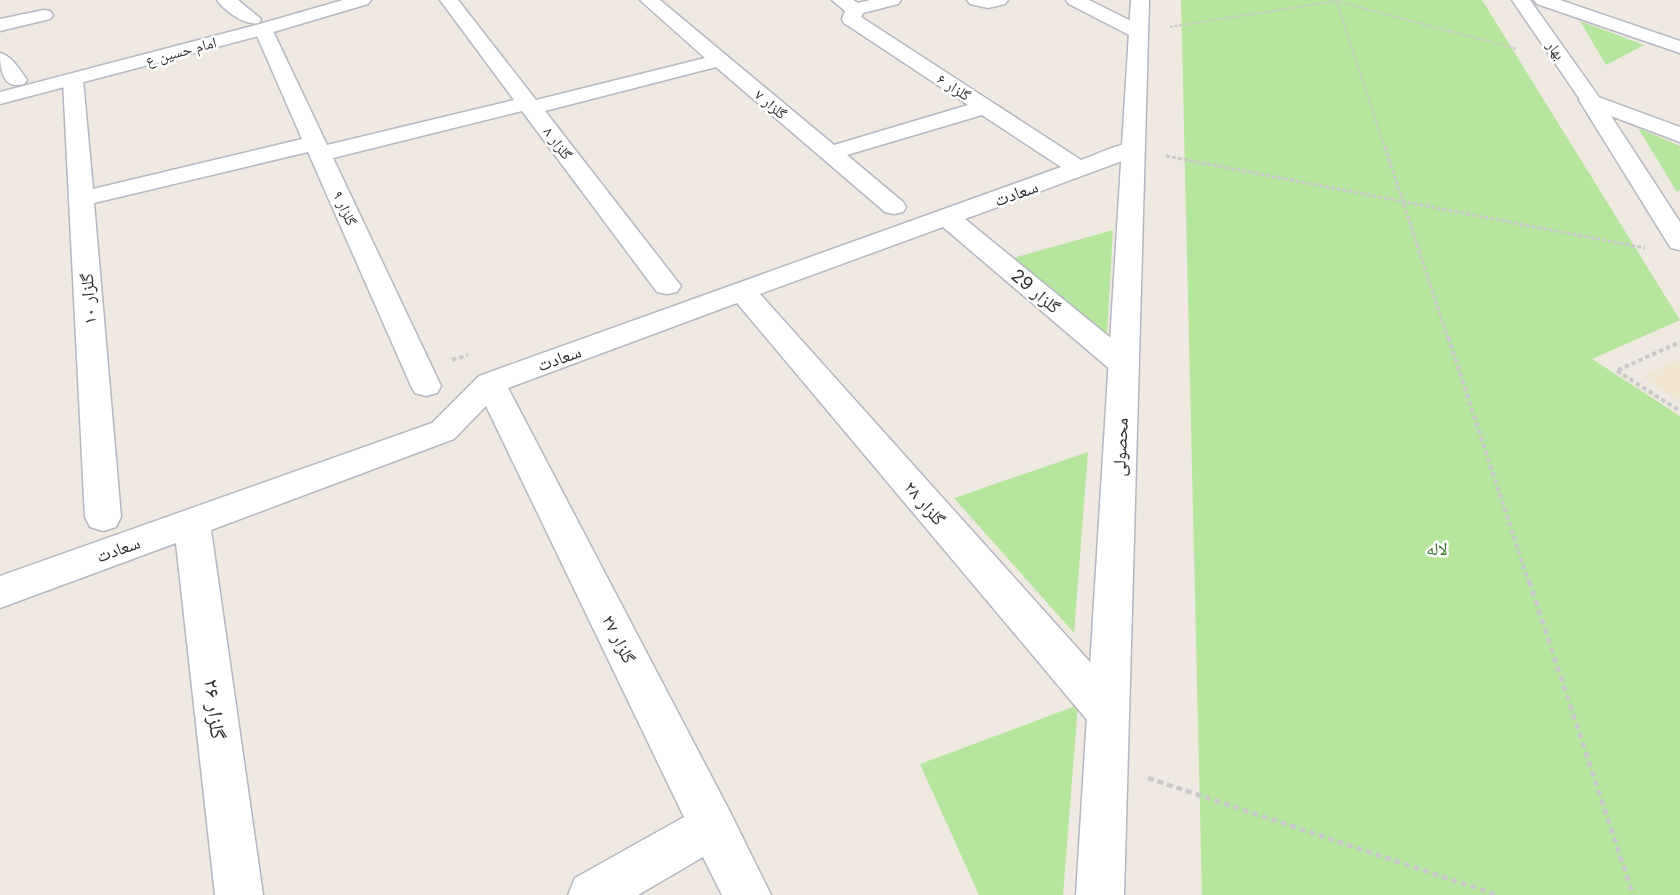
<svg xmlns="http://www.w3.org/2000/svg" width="1680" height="895" font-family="Inter,'Noto Naskh Arabic',sans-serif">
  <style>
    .education { fill: #f0e6d1 }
    .green { fill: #b6e59e }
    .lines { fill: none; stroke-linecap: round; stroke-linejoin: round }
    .street-casing { stroke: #b4b7c1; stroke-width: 3 }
    .secondary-casing { stroke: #b4b7c1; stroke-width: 3 }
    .path-far3 { stroke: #c9c9c9; stroke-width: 2; stroke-dasharray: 3 1.5; stroke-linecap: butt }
    .path-far2 { stroke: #c9c9c9; stroke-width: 3; stroke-dasharray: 4 2; stroke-linecap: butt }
    .path-far1 { stroke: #c9c9c9; stroke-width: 4; stroke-dasharray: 4.5 3; stroke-linecap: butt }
    .path { stroke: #c9c9c9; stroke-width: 4.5; stroke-dasharray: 6 4; stroke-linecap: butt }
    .street { fill: #fff; fill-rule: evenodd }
    .secondary { fill: #fff; fill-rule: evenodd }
    .labels { text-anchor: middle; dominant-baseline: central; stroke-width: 5; stroke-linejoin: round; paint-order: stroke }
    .far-street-label { font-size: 15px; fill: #2e2e2e; stroke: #fff }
    .street-label { font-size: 18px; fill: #2e2e2e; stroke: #fff }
    .park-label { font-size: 18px; fill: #2c6e1b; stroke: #fff }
    .near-street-label { font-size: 21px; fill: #2e2e2e; stroke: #fff }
  </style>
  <rect width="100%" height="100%" fill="#efe9e1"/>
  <path class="education" d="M1680,360V401L1643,377Z"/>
  <path class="green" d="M1181,0H1482L1680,320L1592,359L1680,416V895H1202Z
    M1580,21L1644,45L1606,65Z
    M1638,128L1680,146V190L1677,192Z
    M1113,230L1107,334L1013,258Z
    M1088,452L1074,633L954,498Z
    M1078,705L1063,895H979L920,764Z"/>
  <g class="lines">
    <defs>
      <path id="street" d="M217,0H238L261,19L259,23C245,26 225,11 217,0Z
        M440,0H458L536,100L705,58L640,0H660L834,145L968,105L844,23L842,19L845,11L832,0H853L858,3L870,0H901L898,4L863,13L861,17L1081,160C1099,154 1123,140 1141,144L1144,149L1141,154L965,219L1134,357L1138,364L1134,371L1123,374L1112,371L943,227L760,294L1123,699L1129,713L1123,727L1108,732L1093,727L737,303L508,388L729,810L771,895H722L703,857L638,895H568L575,878L684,817L486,406L454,439L211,530L263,895H215L176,543L0,608V576L432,423L479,376L1061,167L982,115L847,155L903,202L906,207L903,212L894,214L885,212L716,67L545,111L681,286L677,292L667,294L657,292L522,111L333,158L441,386L437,393L426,396L415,393L411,386L308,152L94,203L121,517L116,527L103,531L90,527L85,517L63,80L66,76L73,74L80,76L83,80L93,189L302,139L254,29L256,25H270L272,29L327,145L514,100Z
        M967,0H1008L1005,4L988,8L970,4Z
        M1066,0H1089L1145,28L1147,32L1145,36H1131L1069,4Z
        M1534,0H1560L1680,41V53L1537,4Z
        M44,10L50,11L53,15L50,19L0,31V19Z
        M0,53C12,56 20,70 27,80L24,84C3,90 0,70 0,53Z
        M1590,94L1680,127V142L1611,116L1680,222V250L1671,248L1667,242L1579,100L1583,96Z"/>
      <path id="secondary" d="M343,0H371L368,4L270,33L0,104V92L256,25Z
        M1131,0H1149L1124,895H1076Z
        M1512,0H1530L1601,100L1597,104L1590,106L1583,104Z"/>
    </defs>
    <use href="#street" class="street-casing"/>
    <use href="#secondary" class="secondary-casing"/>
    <path class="path-far3" d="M1336,0L1385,149
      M1170,27L1336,1L1517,49"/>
    <path class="path-far2" d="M1385,147L1448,339
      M1166,156L1645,248"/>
    <path class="path-far1" d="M1448,337L1529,583
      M452,360L468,355
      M1618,370L1680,342
      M1617,371L1680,411"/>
    <path class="path" d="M1529,581L1633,895
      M1148,778L1497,895"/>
    <use href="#street" class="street"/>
    <use href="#secondary" class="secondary"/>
  </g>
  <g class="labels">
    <g class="far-street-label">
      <text transform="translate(1556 50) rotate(55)">بهار</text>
      <text transform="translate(181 51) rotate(-15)">امام حسین ع</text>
      <text transform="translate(954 87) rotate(33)">گلزار ۶</text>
      <text transform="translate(771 104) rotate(40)">گلزار ۷</text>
      <text transform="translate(558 143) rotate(53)">گلزار ۸</text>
      <text transform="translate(345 208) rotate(65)">گلزار ۹</text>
    </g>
    <g class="street-label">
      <text transform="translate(1016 193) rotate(-20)">سعادت</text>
      <text transform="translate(1036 291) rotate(40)">گلزار 29</text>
      <text transform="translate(88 299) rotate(-94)">گلزار ۱۰</text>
      <text transform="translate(559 358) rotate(-20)">سعادت</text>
      <text transform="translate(1120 447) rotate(-87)">محصولی</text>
      <text transform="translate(925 503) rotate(49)">گلزار ۲۸</text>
      <text transform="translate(118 549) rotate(-20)">سعادت</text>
      <text transform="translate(619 639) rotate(63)">گلزار ۲۷</text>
    </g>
    <g class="park-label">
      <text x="1437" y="548">لاله</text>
    </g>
    <g class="near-street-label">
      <text transform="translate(215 709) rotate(83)">گلزار ۲۶</text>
    </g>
  </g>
</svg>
